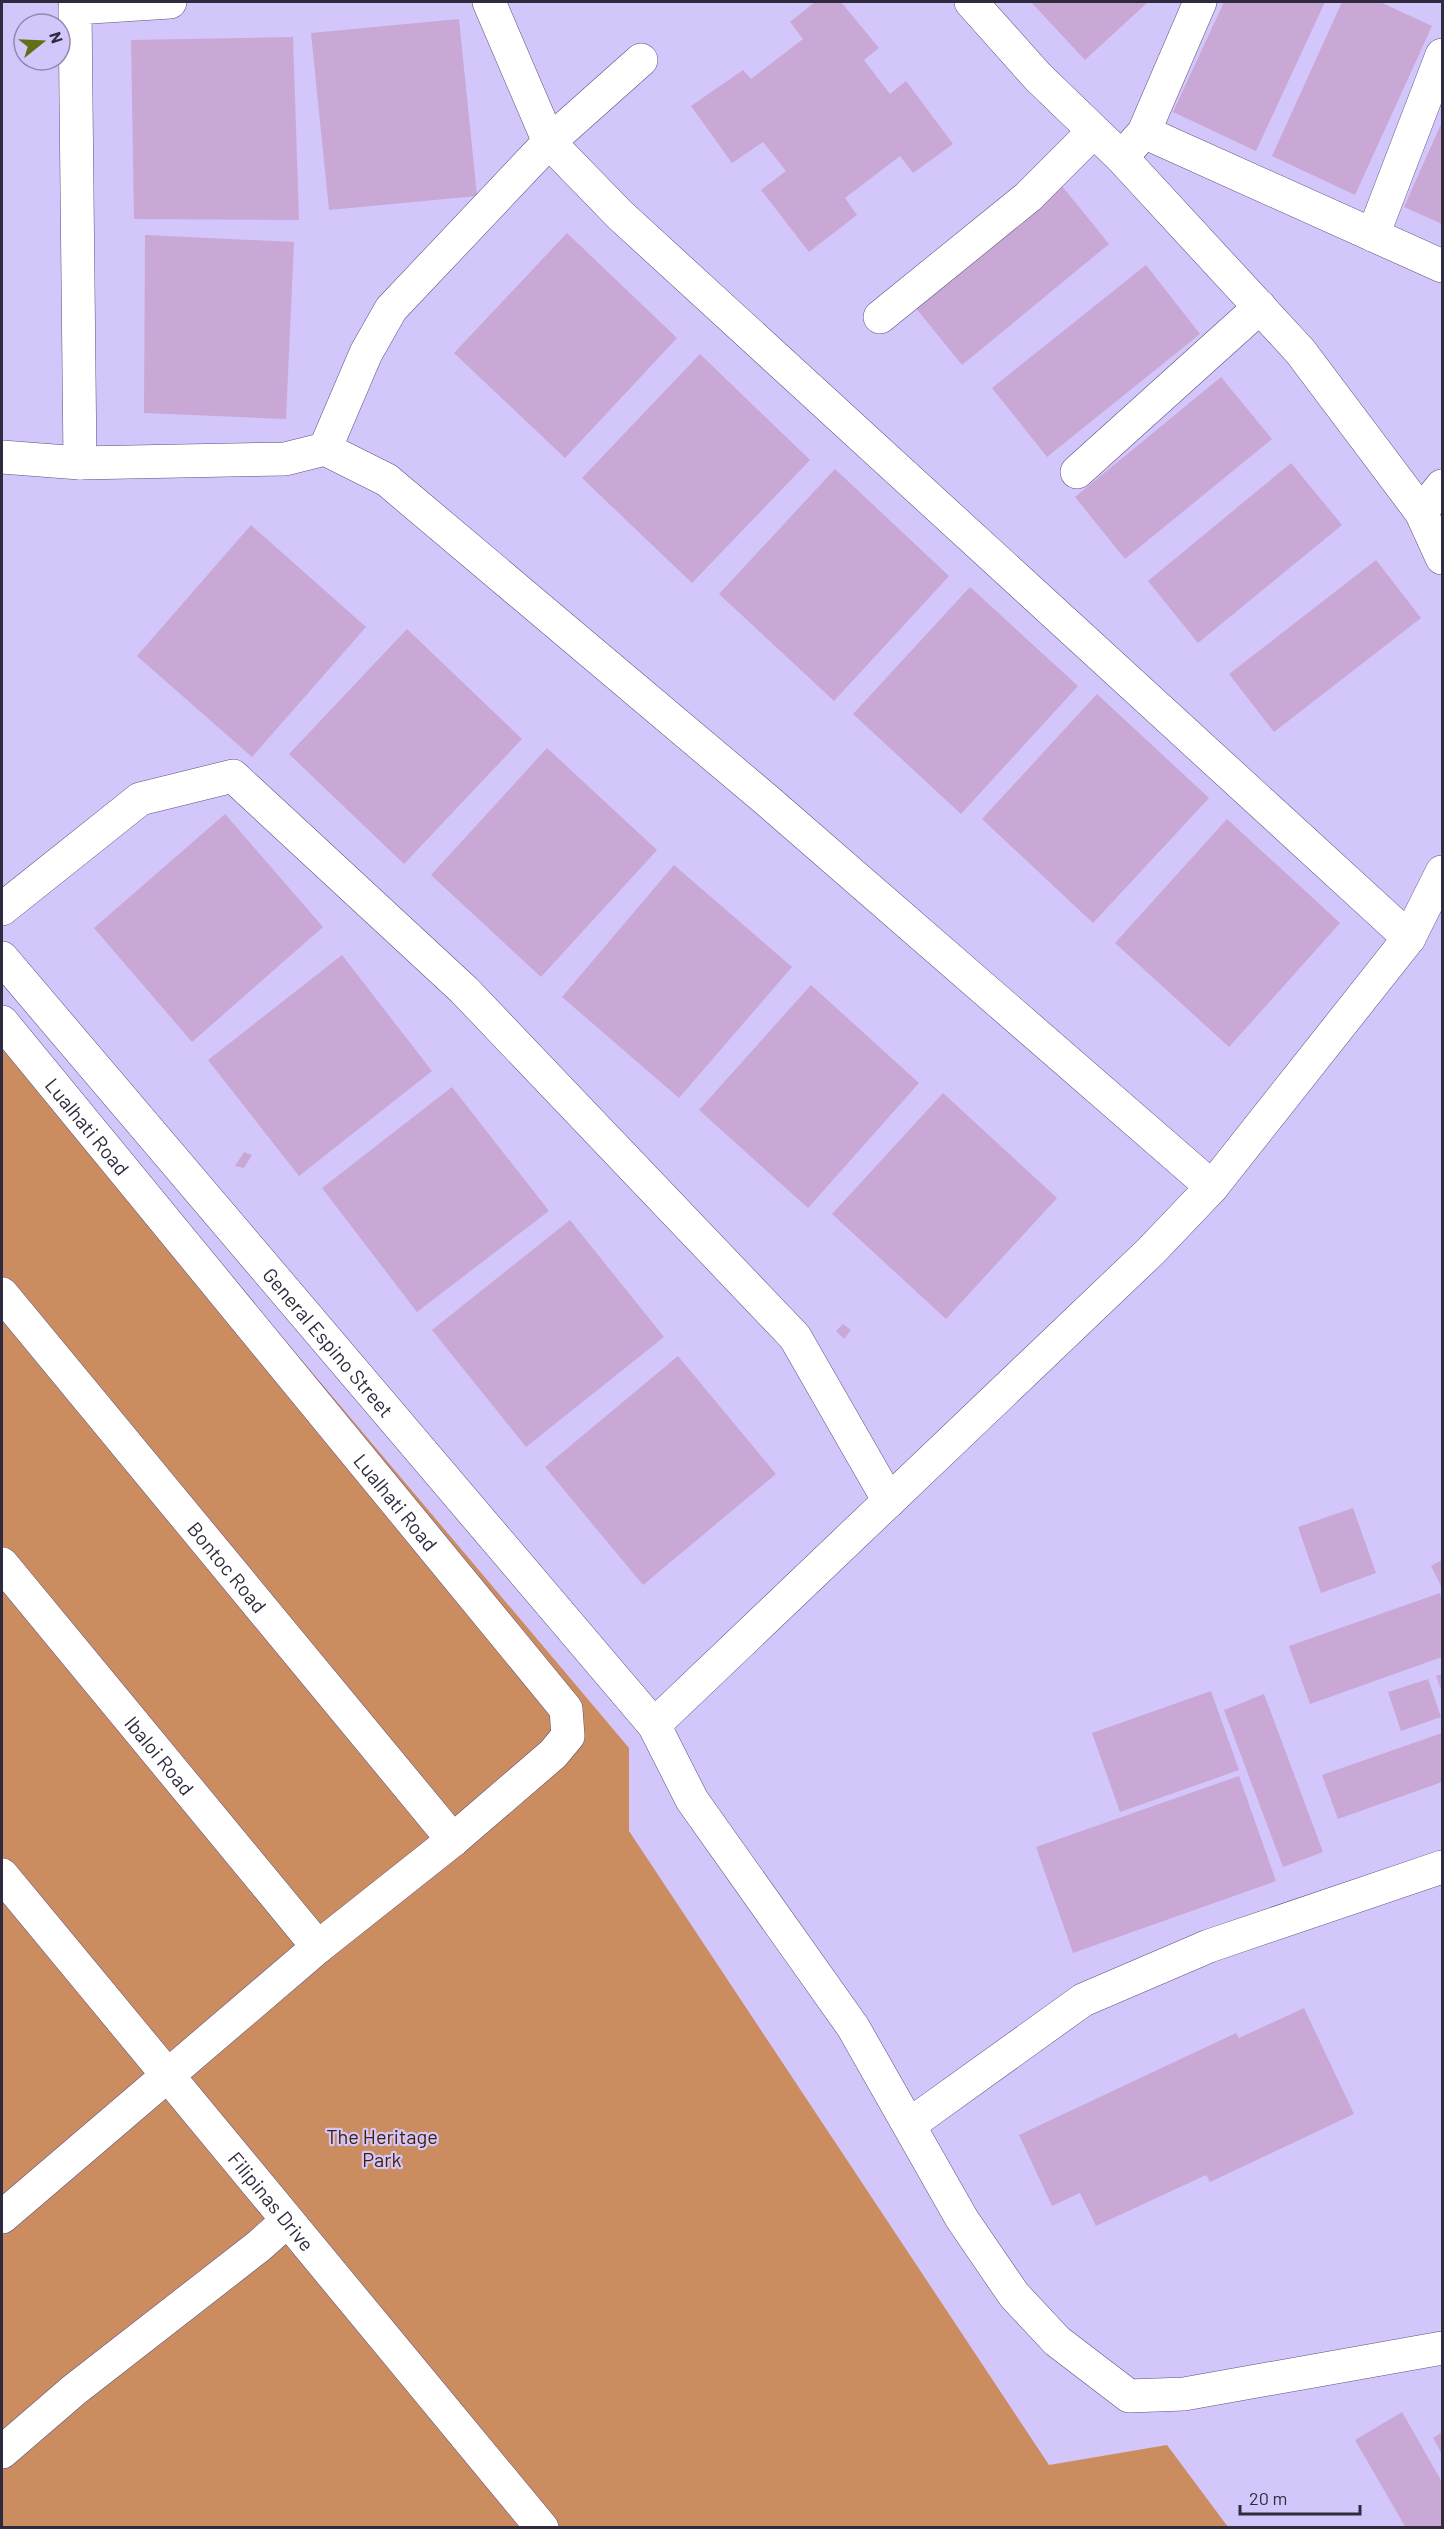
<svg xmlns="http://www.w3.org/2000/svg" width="1444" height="2529" font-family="Barlow,sans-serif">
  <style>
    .green { fill: #cb8d60 }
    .building { fill: #c9a8d6 }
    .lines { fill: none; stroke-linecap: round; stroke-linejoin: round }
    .minor-casing { stroke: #5d507d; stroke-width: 34 }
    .minor { stroke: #fff; stroke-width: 33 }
    .labels { text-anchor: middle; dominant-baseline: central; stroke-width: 4.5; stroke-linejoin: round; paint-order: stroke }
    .street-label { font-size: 20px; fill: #302a3f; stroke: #d3c6fb }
    .park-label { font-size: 20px; fill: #442102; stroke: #d3c6fb }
  </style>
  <rect width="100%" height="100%" fill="#d3c6fb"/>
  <path class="green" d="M2,1005L629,1748V1831L1049,2465L1167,2445L1228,2527H2Z"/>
  <path class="building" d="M815,2H841L879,48L864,60L890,94L906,81L953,144L913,173L900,156L845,198L857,215L809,252L761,190L786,171L763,142L732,163L691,106L743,70L751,79L803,39L790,22Z
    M1031,2H1148L1085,60Z
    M1224,2H1325L1256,151L1173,112Z
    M1342,2H1380L1432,26L1355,195L1272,156Z
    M459,19L477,196L329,210L311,33Z
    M293,37L299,220L134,219L131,40Z
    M1442,122V224L1404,207Z
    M1062,186L1109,244L962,365L915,307Z
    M567,233L677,338L565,458L454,353Z
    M145,235L294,242L286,419L144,413Z
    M1146,265L1200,334L1047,457L992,388Z
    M700,354L810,460L692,583L582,478Z
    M1221,377L1272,439L1125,559L1075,497Z
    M1291,463L1342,525L1198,643L1148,581Z
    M835,469L949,576L834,701L719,594Z
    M251,525L366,627L252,757L137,656Z
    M1376,560L1421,618L1274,732L1229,674Z
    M970,587L1078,686L961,814L853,714Z
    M407,629L522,739L404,864L289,754Z
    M1097,694L1209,798L1093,923L982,819Z
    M547,748L657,850L541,977L431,875Z
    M225,814L323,927L192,1042L94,928Z
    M1227,819L1340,923L1229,1047L1115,943Z
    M674,865L792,967L679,1098L562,997Z
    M342,955L432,1071L299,1176L208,1060Z
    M811,985L919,1083L808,1208L699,1110Z
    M452,1087L549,1211L417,1312L322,1188Z
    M943,1093L1057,1198L946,1319L832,1214Z
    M244,1152L252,1155L244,1168L235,1166Z
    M570,1220L664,1337L526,1447L432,1330Z
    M843,1324L851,1330L844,1339L836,1331Z
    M678,1356L776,1474L643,1585L545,1467Z
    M1353,1508L1376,1573L1321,1593L1298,1527Z
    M1442,1560V1588L1431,1566Z
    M1440,1593L1442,1601V1657L1310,1704L1289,1646Z
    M1442,1674V1692L1436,1676Z
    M1428,1679L1441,1717L1401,1731L1388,1692Z
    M1211,1691L1239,1770L1120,1812L1092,1733Z
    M1264,1694L1323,1852L1283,1867L1224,1710Z
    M1442,1733V1782L1338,1819L1322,1775Z
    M1239,1776L1276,1881L1073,1953L1036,1847Z
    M1304,2008L1354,2114L1210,2182L1206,2175L1096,2226L1080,2193L1052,2206L1019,2135L1236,2033L1239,2038Z
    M1402,2412L1442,2482V2528H1406L1355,2440Z
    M1442,2432V2454L1433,2438Z"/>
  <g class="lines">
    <defs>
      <g id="minor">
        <path d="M489,2L549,142L620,215L1409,938"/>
        <path d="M971,2L1038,77L1121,157L1300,351L1421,512L1442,558"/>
        <path d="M1144,132L1442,266"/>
        <path d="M1130,148L1144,132L1200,2"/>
        <path d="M1373,235L1442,55"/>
        <path d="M880,317L1028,197L1093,132"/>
        <path d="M325,449L366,353L391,309L549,142L641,60"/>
        <path d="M2,457L80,463L285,459L325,449L387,480L769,802L1212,1187"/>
        <path d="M80,463L75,8L170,2"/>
        <path d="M1077,472L1260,307"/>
        <path d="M1421,512L1442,486"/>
        <path d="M2,909L140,799L233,776L464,990L795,1337L889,1501"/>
        <path id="s1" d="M2,958L654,1725L692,1800L853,2027L962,2219L1014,2295L1057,2341L1129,2396L1184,2394L1442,2348"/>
        <path id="s2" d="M2,1022L566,1709L568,1736L553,1754L453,1840L318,1947L2,2217"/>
        <path id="s3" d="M2,1294L453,1840"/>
        <path id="s4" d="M2,1564L318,1947"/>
        <path d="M654,1725L1151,1251L1212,1187L1409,938L1442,872"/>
        <path id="s5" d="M2,1875L542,2528"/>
        <path d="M909,2125L1083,2000L1209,1946L1442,1867"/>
        <path d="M2,2452L74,2390L259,2246L287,2221"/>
      </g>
    </defs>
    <use href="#minor" class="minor-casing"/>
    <use href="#minor" class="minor"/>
  </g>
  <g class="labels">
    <g class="street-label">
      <text stroke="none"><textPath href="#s2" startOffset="135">Lualhati Road</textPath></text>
      <text stroke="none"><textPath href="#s1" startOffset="504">General Espino Street</textPath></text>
      <text stroke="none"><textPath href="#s2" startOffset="621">Lualhati Road</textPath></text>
      <text stroke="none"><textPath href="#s3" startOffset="354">Bontoc Road</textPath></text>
      <text stroke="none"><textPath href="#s4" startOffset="248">Ibaloi Road</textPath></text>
      <text stroke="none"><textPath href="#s5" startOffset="423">Filipinas Drive</textPath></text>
    </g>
    <g class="park-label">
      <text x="382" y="2136">The Heritage<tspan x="382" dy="23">Park</tspan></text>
    </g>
  </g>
  <rect width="1444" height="2529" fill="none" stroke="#302a3f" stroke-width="6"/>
  <g transform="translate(42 42) rotate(72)"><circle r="28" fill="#d3c6fb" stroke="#9288b0" stroke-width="1.5"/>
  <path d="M0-4.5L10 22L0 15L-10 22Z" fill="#646e16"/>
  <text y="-9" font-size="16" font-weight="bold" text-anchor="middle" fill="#302a3f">N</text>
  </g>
  <path d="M1240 2505v9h120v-9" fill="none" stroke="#302a3f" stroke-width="3"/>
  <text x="1249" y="2505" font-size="18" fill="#302a3f" stroke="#d3c6fb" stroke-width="4.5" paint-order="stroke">20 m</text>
</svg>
